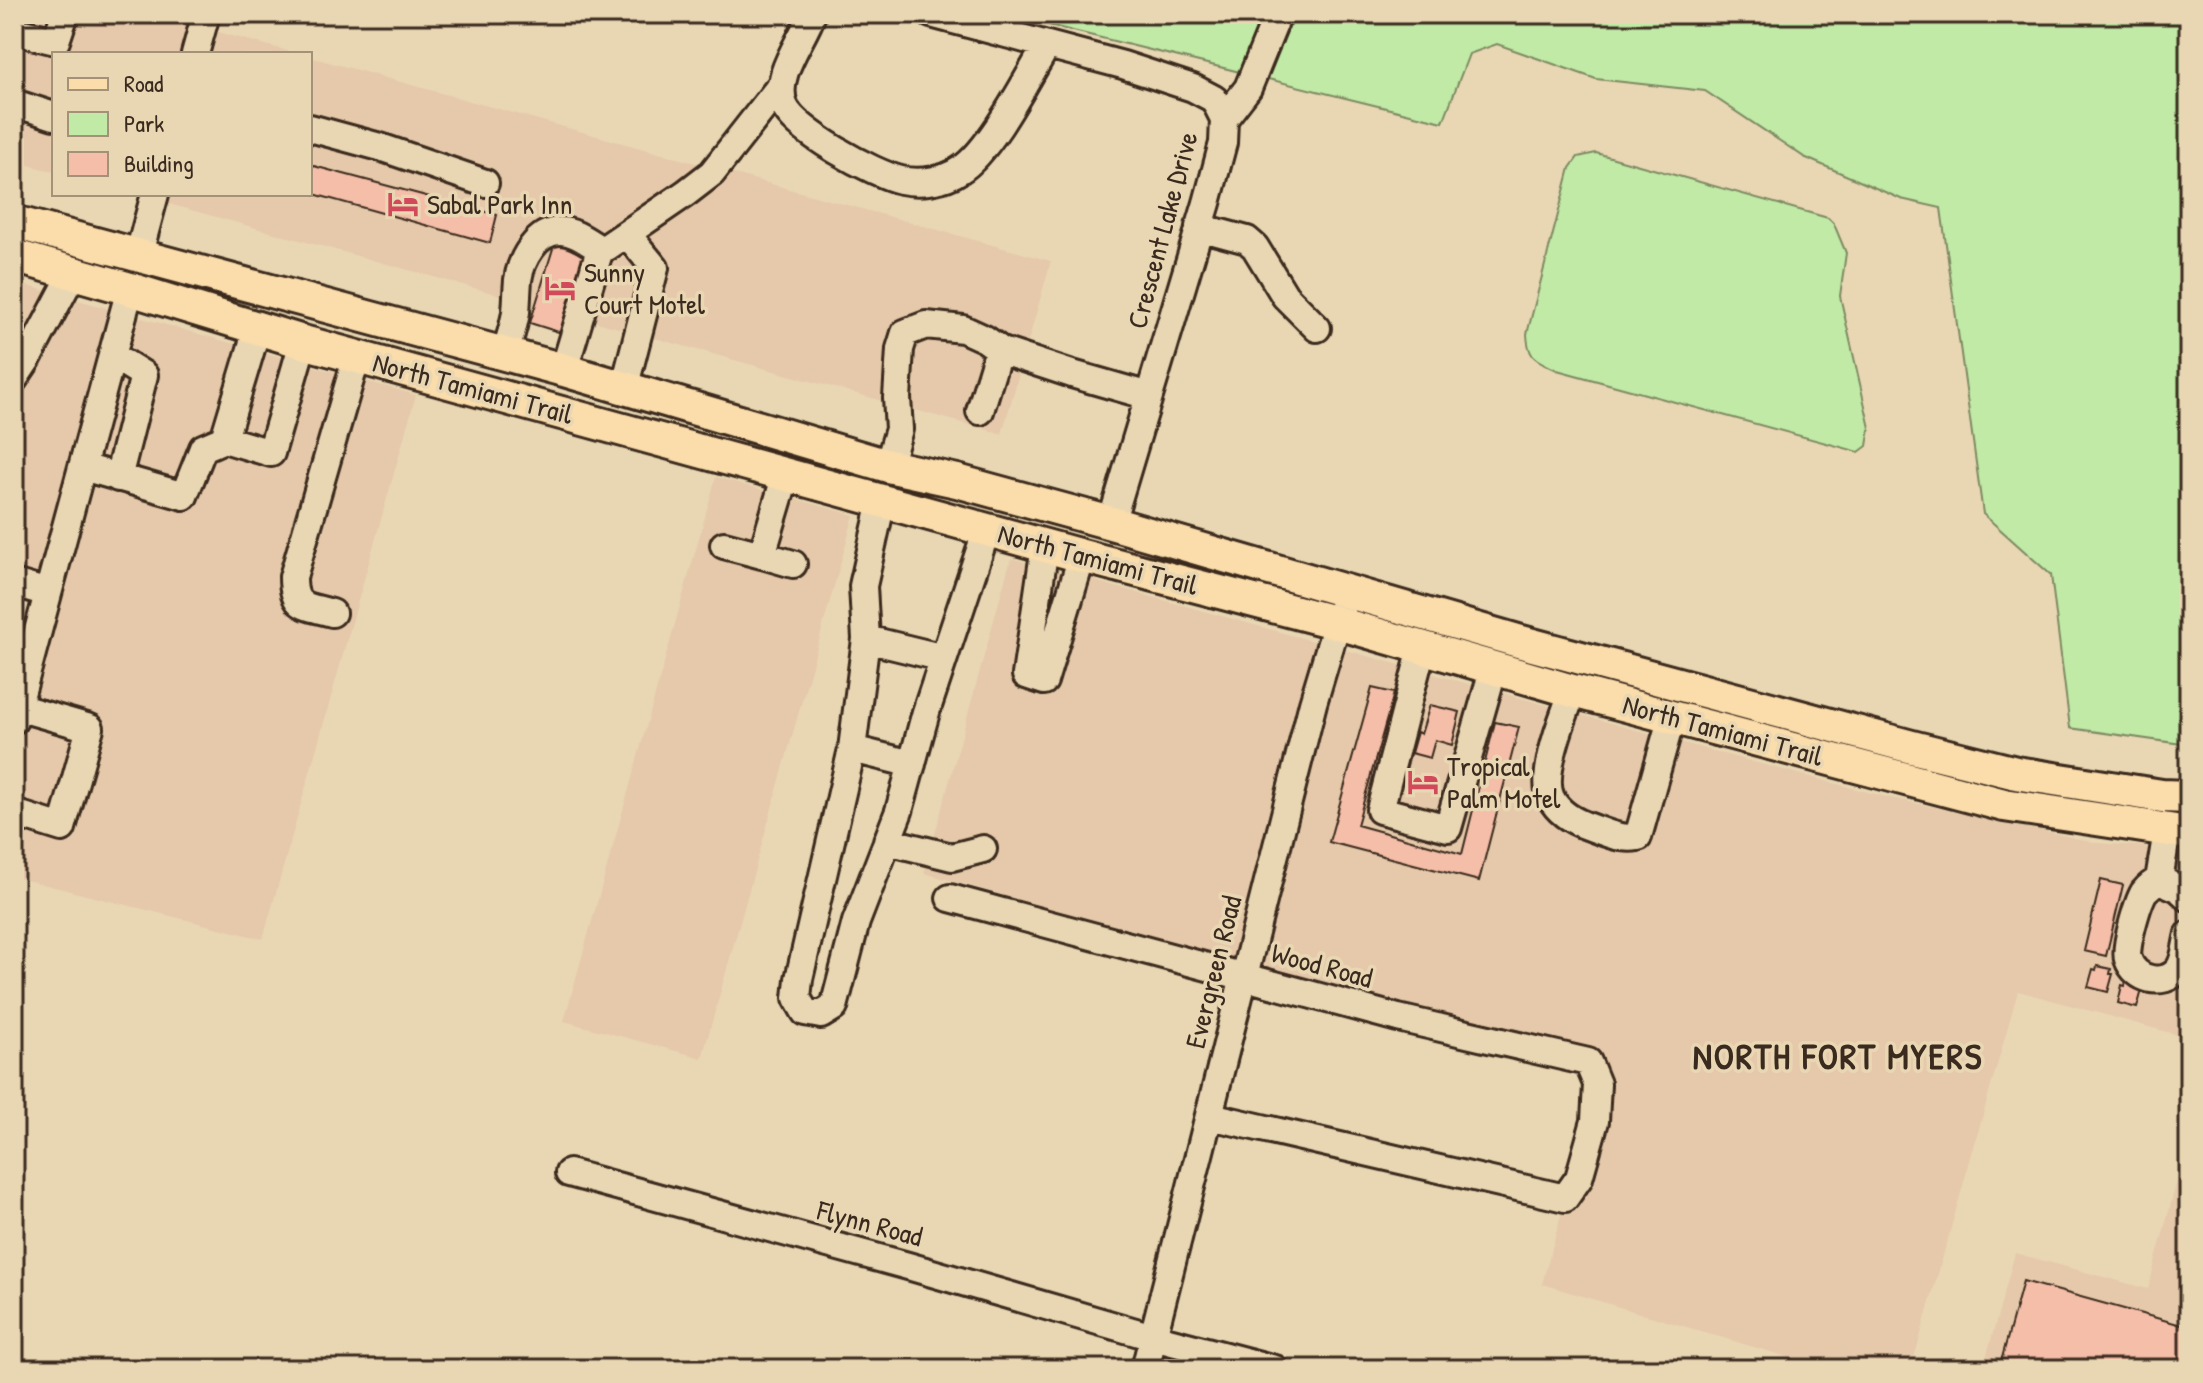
<svg xmlns="http://www.w3.org/2000/svg" width="2203" height="1383" font-family="'Patrick Hand',sans-serif">
  <style>
    .built { fill: #e5c9aa }
    .green { fill: #c0eaa6; stroke: #7e8a62; stroke-width: 2 }
    .building { fill: #f4bea8; stroke: #3b2a1e; stroke-width: 2 }
    .lines { fill: none; stroke-linecap: round; stroke-linejoin: round }
    .minor-casing { stroke: #3b2a1e; stroke-width: 32 }
    .major-casing { stroke: #3b2a1e; stroke-width: 38 }
    .minor { stroke: #e9d7b4; stroke-width: 26 }
    .major { stroke: #fbdcab; stroke-width: 32 }
    .labels { text-anchor: middle; dominant-baseline: central; stroke-width: 7; stroke-linejoin: round; paint-order: stroke }
    .poi-label { font-size: 28px; fill: #3b2a1e; stroke: #e9d7b4; text-anchor: start }
    .street-label { font-size: 28px; fill: #3b2a1e; stroke: #e9d7b4 }
    .district-label { font-size: 36px; font-weight: bold; letter-spacing: 2px; fill: #3b2a1e; stroke: #e9d7b4 }
  </style>
  <rect width="100%" height="100%" fill="#e9d7b4"/>
  <filter id="ink" filterUnits="userSpaceOnUse"><feTurbulence type="fractalNoise" baseFrequency=".0125" numOctaves="2"/><feDisplacementMap in="SourceGraphic" scale="16" xChannelSelector="R" yChannelSelector="G"/><feConvolveMatrix kernelMatrix="1 2 1 2 8 2 1 2 1" color-interpolation-filters="sRGB"/></filter>
  <g filter="url(#ink)">
    <path class="built" d="M14,14H153L299,54H54V172L14,161Z
      M310,57L1051,261L1002,434L133,194H310Z
      M14,282L416,395L263,939L14,877V724L44,608L14,599Z
      M716,477L854,515L702,1058L564,1021Z
      M1011,558L1720,753L1887,797L2099,843L2189,850V1038L2018,991L1911,1369H1828L1542,1284L1603,1063L924,873Z
      M2189,1136V1369H1983L2015,1253L2148,1289Z"/>
    <path class="green" d="M1004,14H2189V745L2070,728L2051,575L1983,514L1941,208L1901,199L1804,157L1705,91L1596,79L1497,44L1469,54L1443,122Z
      M1596,153L1828,218L1834,224L1846,253L1840,296L1870,428L1867,446L1859,452L1557,370C1536,360 1528,359 1527,334L1570,168L1578,157Z"/>
    <path class="building" d="M310,165L497,215L490,243L310,193Z
      M555,242L589,253L565,334L530,323Z
      M1372,688L1394,693L1357,825L1462,854L1495,722L1519,727L1479,881L1329,842Z
      M1430,705L1460,712L1452,745L1435,740L1430,758L1411,753L1417,732L1421,734Z
      M2101,880L2123,885L2106,956L2084,951Z
      M2097,966L2111,969L2110,974H2113L2108,992L2088,987L2093,969L2096,970Z
      M2126,981L2140,985L2139,989L2142,990L2137,1008L2118,1003L2122,985L2125,986Z
      M2189,982V1008L2182,1006Z
      M2023,1281L2189,1327V1369H1999Z"/>
    <g class="lines">
      <defs>
        <path id="minor" d="M812,14C802,42 773,75 784,105C794,131 874,174 901,180C919,184 944,181 960,170C990,152 1028,77 1047,45
          M931,14L1123,65L1193,88L1214,99L1224,119L1223,143L1207,203L1111,523
          M14,31L56,41L65,14
          M195,54L206,14
          M14,103L54,116
          M1224,119L1248,88L1278,14
          M310,128L380,147L485,183
          M1199,227L1247,240L1255,247L1285,296L1317,328
          M138,257L155,194
          M257,329L224,439L271,453L303,342
          M1002,351L1072,374L1149,396
          M112,355L144,375L118,478
          M505,355C509,340 514,326 516,312C517,301 517,291 518,280C521,260 536,231 560,231C575,231 588,242 600,249L607,247L686,193L712,173L781,85
          M564,370L600,249
          M14,379L28,358L73,273
          M624,389L655,268L627,234
          M888,466L899,429L897,398L900,349L905,333L926,325L963,329L985,339L1002,351L995,362L980,411
          M83,467L184,496L203,448L224,439
          M882,501L863,586L866,639L852,749L799,979L797,998L805,1012L821,1015L834,1007L856,922L899,811L926,712L987,529
          M724,545L762,555L786,474
          M1045,546L1026,675L1044,681L1082,556
          M762,555L793,564
          M14,583L48,593
          M332,613C305,605 293,609 293,577L357,356
          M866,639L944,658
          M1422,648L1380,810L1448,828L1494,667
          M1573,691C1564,714 1540,775 1551,798C1559,814 1575,822 1590,827C1607,833 1620,840 1638,837L1672,716
          M14,720L130,289
          M852,749L912,764
          M14,813L62,828L90,728L17,707
          M2167,831L2159,880C2153,883 2148,887 2144,892C2138,902 2124,948 2128,959C2135,980 2163,987 2178,970C2185,962 2186,945 2189,934
          M887,841L952,857L983,849
          M2159,880L2178,888L2189,898
          M950,898L1398,1018L1588,1062L1597,1084L1595,1121L1579,1178L1565,1198L1210,1116
          M569,1173L908,1266L1153,1337L1275,1369
          M1145,1369L1313,703L1343,603"/>
        <path id="major" d="M14,222L564,370L888,466L957,481L1111,523L1518,641L1912,747L2016,773L2162,796L2189,797
          M14,256L130,289L303,342L1082,556L1338,623L1573,691L2004,805L2189,833"/>
      </defs>
      <use href="#minor" class="minor-casing"/>
      <use href="#major" class="major-casing"/>
      <use href="#minor" class="minor"/>
      <use href="#major" class="major"/>
    </g>
  </g>
  <defs>
    <symbol id="hotel-bare" viewBox="-9 -9 18 18"><path d="M-6-4.5h1.5V1H6V5H4.5V3h-9V5H-6ZM-4 0a1.8 1.8 0 1 1 3.6 0ZM.5 0V-2.5h3Q6-2.5 6 0Z" fill="#d1495b" stroke="#e9d7b4" stroke-width="2.5" paint-order="stroke"/></symbol>
  </defs>
  <g fill-rule="evenodd">
    <use href="#hotel-bare" x="381" y="182" width="44" height="44"/>
    <use href="#hotel-bare" x="538" y="266" width="44" height="44"/>
    <use href="#hotel-bare" x="1401" y="760" width="44" height="44"/>
  </g>
  <g class="labels">
    <g class="poi-label">
      <text x="427" y="204">Sabal Park Inn</text>
      <text x="584" y="272">Sunny<tspan x="584" dy="32">Court Motel</tspan></text>
      <text x="1447" y="766">Tropical<tspan x="1447" dy="32">Palm Motel</tspan></text>
    </g>
    <g class="street-label">
      <text transform="translate(1162 230) rotate(-75)">Crescent Lake Drive</text>
      <text transform="translate(473 388) rotate(15)">North Tamiami Trail</text>
      <text transform="translate(1098 559) rotate(15)">North Tamiami Trail</text>
      <text transform="translate(1723 730) rotate(15)">North Tamiami Trail</text>
      <text transform="translate(1322 965) rotate(15)">Wood Road</text>
      <text transform="translate(1213 972) rotate(-76)">Evergreen Road</text>
      <text transform="translate(870 1223) rotate(15)">Flynn Road</text>
    </g>
    <g class="district-label">
      <text x="1838" y="1055">NORTH FORT MYERS</text>
    </g>
  </g>
  <rect width="2203" height="1383" fill="none" stroke="#e9d7b4" stroke-width="48"/>
  <rect x="24" y="24" width="2155" height="1335" fill="none" stroke="#3b2a1e" stroke-width="3" filter="url(#ink)"/>
  <rect x="52" y="52" width="260" height="144" fill="#e9d7b4" stroke="#a39278" stroke-width="2"/>
  <rect x="68" y="78" width="40" height="12" fill="#fbdcab" stroke="#a39278" stroke-width="2"/>
  <text x="124" y="92" font-size="24" fill="#3b2a1e">Road</text>
  <rect x="68" y="112" width="40" height="24" fill="#c0eaa6" stroke="#a39278" stroke-width="2"/>
  <text x="124" y="132" font-size="24" fill="#3b2a1e">Park</text>
  <rect x="68" y="152" width="40" height="24" fill="#f4bea8" stroke="#a39278" stroke-width="2"/>
  <text x="124" y="172" font-size="24" fill="#3b2a1e">Building</text>
</svg>
